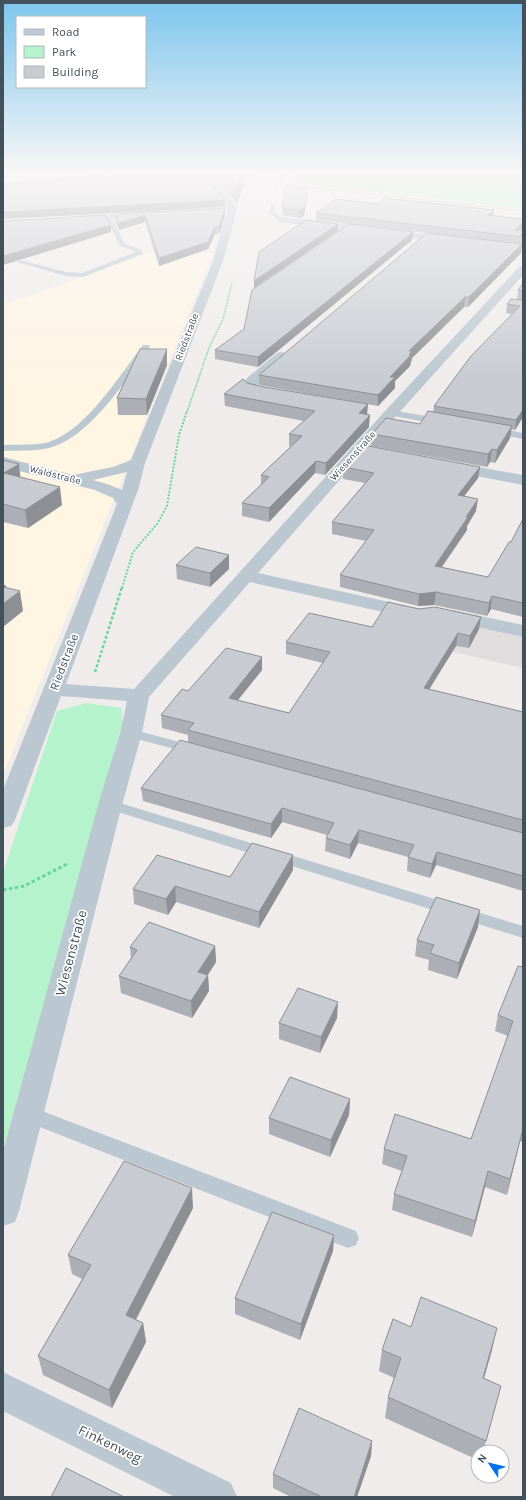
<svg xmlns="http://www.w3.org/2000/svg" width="526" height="1500" font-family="Karla,sans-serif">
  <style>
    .commercial { fill: #fef5e3 }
    .education { fill: #e1ddde }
    .green { fill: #b5f3cc }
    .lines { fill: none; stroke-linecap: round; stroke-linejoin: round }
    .path-far4 { stroke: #69d59e; stroke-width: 1; stroke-dasharray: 1.5 1; stroke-linecap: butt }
    .path-far3 { stroke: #69d59e; stroke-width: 1.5; stroke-dasharray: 1.5 1; stroke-linecap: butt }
    .path-far2 { stroke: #69d59e; stroke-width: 2; stroke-dasharray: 2 1.5; stroke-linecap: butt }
    .path-far1 { stroke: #69d59e; stroke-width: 2.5; stroke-dasharray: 3 2; stroke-linecap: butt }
    .path { stroke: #69d59e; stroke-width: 3; stroke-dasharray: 3.5 2.5; stroke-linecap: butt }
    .service { fill: #bbc8d1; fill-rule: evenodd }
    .minor { fill: #bbc8d1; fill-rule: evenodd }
    .secondary { fill: #bdcbd9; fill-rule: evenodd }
    .wall { fill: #acafb5 }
    .shaded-wall { fill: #8c8f93 }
    .building { fill: #c8ccd2; stroke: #8c8f93 }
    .labels { text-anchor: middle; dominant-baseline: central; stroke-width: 3.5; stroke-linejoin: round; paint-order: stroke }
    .far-street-label { font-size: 10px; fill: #43515c; stroke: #fff }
    .street-label { font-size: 12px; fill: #43515c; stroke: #fff }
    .near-street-label { font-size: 14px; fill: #43515c; stroke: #fff }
  </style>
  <rect width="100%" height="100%" fill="#f0ecec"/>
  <path class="commercial" d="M153,251L213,253L3,775V302L9,303Z"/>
  <path class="education" d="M432,617L523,634V668L374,634Z"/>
  <path class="green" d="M300,172L523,173V208L296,183Z
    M87,703L122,708V724L3,1150V872L57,711Z"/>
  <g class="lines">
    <path class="path-far4" d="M280,184L523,211
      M276,191L284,172"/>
    <path class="path-far3" d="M187,412L209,348L223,319L232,283"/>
    <path class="path-far2" d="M122,588L133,552L157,524L167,506L179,435L187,411"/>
    <path class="path-far1" d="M95,672L122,587"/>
    <path class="path" d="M3,890L24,886L67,864"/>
    <path class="service" d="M271,204H275L274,211L284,219V221H280L269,213Z
      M108,215L111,217L125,244L140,249L143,253L142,254L83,277L66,276L17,262L20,260L66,272L82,273L136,252L120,246L105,217Z
      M143,345H149L150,347C128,378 91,434 55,446C39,452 20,450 3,451V445C18,444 35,446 49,442C86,430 120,375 143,345Z
      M391,410L442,419L447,422L442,425L388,415L387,413Z
      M492,427L523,433V439L489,432L487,430L489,428Z
      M131,729L198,747L200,750L198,753L193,754L126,736L124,733L126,730Z
      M110,800L523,926V938L105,808L103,805L105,802Z
      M29,1106L356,1231L359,1238L356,1245L348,1248L22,1120L19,1114L22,1108Z"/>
    <path class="minor" d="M199,172H205L233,201L237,210L223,261L145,463L138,490L66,684L134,689L386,410L519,267L523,266V275L396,416L258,573L421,609L423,613L421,617L414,619L250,582L149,697L142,733L122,805L19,1211L15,1222L3,1226V1151L98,805L120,733L127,701L61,696L15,820L11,826L3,828V790L117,504L113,498L95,490L3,467V457L73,475L113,467L131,460L213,261L227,210L226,204L199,176ZM127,472L122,490L107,484L93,480Z
      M145,212L148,213L150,215L148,217L78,222L73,219L78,216Z
      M282,217L452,237L457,240L452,243L279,222L277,220Z
      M281,352L285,353L287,356L285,359L256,386L279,391L281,394L279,397L274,398L247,393L242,386L247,378L277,353Z
      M450,462L523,475V485L445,470L442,467L445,464Z
      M452,610L523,625V637L445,620L443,616L445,612Z
      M3,1372L231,1483L237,1497H175L3,1411Z"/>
    <path class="secondary" d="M187,172H234L230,174L172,178L168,176L172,174Z"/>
  </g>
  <path class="wall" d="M212,172H246V179L236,205L234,200L212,177Z
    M307,195L304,216L299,218L282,215V208Z
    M225,208V215L219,234H215L208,249L159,266L145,222L119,230L115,222V214Z
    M316,213L493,216L523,219V228L521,231H523V245H522L521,253L468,307H464L412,358L410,366L395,381V388L378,406L259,385V375L427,233L316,220Z
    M413,232L412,240L258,367L215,359V350Z
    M523,283V417L515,430L511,429L510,438L495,463L490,462L487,467L371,446L372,434L420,424L433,412L434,406L512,314L506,313L507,304L522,300L517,299L518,290Z
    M167,349V365L147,415H118L117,398Z
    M247,383L367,415L369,427L325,475L315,473L269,522L242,516V503L261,485V475L291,446H289V434L304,421L225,406L224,394Z
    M3,460L20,477L62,505L28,528L3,522Z
    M344,467H480L478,478L464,496L476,511L467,526V530L442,567L488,577L511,542L523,519V617L491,609L487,616L434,605L418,606L340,587V575L366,541L332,534V522L365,483L343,479Z
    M229,555V569L210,587L177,579L176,565Z
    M372,627L479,629L469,648L456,646L429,689L523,712V891L436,865L430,878L407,871L408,857L358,843L350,859L325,851L326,838L327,835L282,822L271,838L143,801L141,788L188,742V735L162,728L161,715L188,691L262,670L238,700L289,713L323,663L286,654V642Z
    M293,855V870L259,928L176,902L168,915L134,904L133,889L230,877Z
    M478,927L457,979L428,970L429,960L415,956L417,940Z
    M215,946L216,962L208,975L209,991L192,1018L121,993L119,976L131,958L130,947Z
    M523,967V1142L520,1141L507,1195L485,1187L472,1237L392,1210L394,1194L402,1171L382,1164L384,1149L471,1139L508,1036L495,1031L498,1015Z
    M337,1018L320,1053L279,1039V1023Z
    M350,1099L349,1115L330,1157L269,1134V1118Z
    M193,1208L136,1320L143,1323L146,1342L112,1408L43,1375L38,1356L82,1279L72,1274L68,1255Z
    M334,1235L333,1251L300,1340L235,1314V1298Z
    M411,1327L492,1350L484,1378L501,1386L483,1452H478V1460L385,1418L388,1397L394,1378L379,1371L382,1350Z
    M372,1441L371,1456L357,1497H291L273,1488V1474Z"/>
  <path class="shaded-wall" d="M90,172H149L90,176Z
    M243,172H246V179L236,205V188Z
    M307,188V195L304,216L299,218V210Z
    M225,200V207L3,219V212Z
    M225,208V215L219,234V227Z
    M494,210L493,217L488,215Z
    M145,215V222L119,230V223Z
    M523,222V228L515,236V230Z
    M338,224V231L254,288V281Z
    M111,225V232L3,265V256Z
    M215,227V234L208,249L159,266V258Z
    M413,232L412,240L258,367V357Z
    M522,244L521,253L468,307L469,297Z
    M465,297L464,307L412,358L410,366L395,381V388L378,406V395L390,377L409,351Z
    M167,349V365L147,415L146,399Z
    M368,404L367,416L359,413Z
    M523,410V417L515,430L516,420Z
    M370,415L369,427L325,475L326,463Z
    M512,426L510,438L495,463L497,450Z
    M492,449L490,462L487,467L488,454Z
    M316,461L315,473L269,522V508Z
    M19,464L21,482L4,473Z
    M480,467L478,478L456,507L458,495Z
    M60,487L62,505L28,528L25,510Z
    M478,499L476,511L467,526V530L434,578L435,566Z
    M229,555V569L210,587V573Z
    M6,586L8,600L20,591L23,611L3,627V604L4,587Z
    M436,592L434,605L418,606L419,594Z
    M492,596L491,609L487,616L489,603Z
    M481,617L479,629L469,648L470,636Z
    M458,633L456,646L422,701L424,688Z
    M262,657V670L229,711V698Z
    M282,808V822L271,838V824Z
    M359,830L358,843L350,859V845Z
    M437,852L436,865L430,878L432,864Z
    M293,855V870L259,928V912Z
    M175,886L176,902L168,915L166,899Z
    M480,910L478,927L457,979L459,963Z
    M215,946L216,962L199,988L198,972Z
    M208,975L209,991L192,1018L191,1001Z
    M338,1002L337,1018L320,1053L321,1037Z
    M350,1099L349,1115L330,1157L331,1140Z
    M523,1129L520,1141L507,1195L510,1179Z
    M488,1171L485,1187L472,1237L475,1221Z
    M192,1188L193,1208L128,1334L126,1315Z
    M334,1235L333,1251L300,1340L301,1324Z
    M143,1323L146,1342L112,1408L109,1390Z
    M497,1328L492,1350L478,1399L483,1378Z
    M372,1441L371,1456L357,1497H354Z"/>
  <path class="building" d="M174,172H200L225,200L3,212V183Z
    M223,172H243L236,188L234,183Z
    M285,187L307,188L305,208L299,210L282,208Z
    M385,198L494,210L488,215L523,219V222L515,230L523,231V232L520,235H523V237L316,213L336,199L377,204Z
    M225,208L219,227H215L208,242L159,258L145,215L119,223L115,214Z
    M105,215L111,225L3,256V221Z
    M306,220L338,224L254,281L259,252Z
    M349,224L413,232L258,357L215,350L244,329L252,290Z
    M427,233L522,244L469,297H465L409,351H412L409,355H411L390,377H395L378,395L259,375Z
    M523,283V291L518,290Z
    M511,299L523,300V410L516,420L434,406L471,356L520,306L507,304Z
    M140,349H167L146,399L117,398Z
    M243,379L247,383L264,387L368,404L359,413L370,415L326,463L316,461L269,508L242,503L269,477L261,475L302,436L289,434L315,411L224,394Z
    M428,411L512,426L497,450L492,449L488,454L372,434L386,418L420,424Z
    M363,445L480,467L458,495L478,499L466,517H468L435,566L488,577L509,542H511L523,519V603L492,596L489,603L436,592L419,594L340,575L374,530L332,522L374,473L344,467Z
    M3,460L19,464L4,473L60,487L25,510L3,504Z
    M196,547L229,555L210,573L176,565Z
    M3,585L6,586L4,587L20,591L3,604Z
    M388,602L419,609L435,607L481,617L470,636L458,633L424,688L523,712V820L188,730L194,723L161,715L182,689L188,691L226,648L262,657L229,698L289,713L330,652L286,642L309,613L372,627Z
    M180,740L523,833V876L437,852L432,864L408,857L414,845L359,830L350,845L326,838L334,823L282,808L271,824L141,788Z
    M252,843L293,855L259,912L175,886L166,899L133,889L157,855L230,877Z
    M436,897L480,910L459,963L430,953L434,945L417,940Z
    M149,922L215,946L198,972L208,975L191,1001L119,976L137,950L130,947Z
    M518,966L523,967V1129L510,1179L488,1171L475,1221L394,1194L407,1156L384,1149L395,1114L471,1139L513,1021L498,1015Z
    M298,988L338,1002L321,1037L279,1023Z
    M290,1077L350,1099L331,1140L269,1118Z
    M124,1161L192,1188L126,1315L143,1323L109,1390L38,1356L91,1265L68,1255Z
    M272,1212L334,1235L301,1324L235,1298Z
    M421,1297L497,1328L483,1378L501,1386L486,1441L388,1397L401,1358L382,1350L393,1319L411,1327Z
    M299,1408L372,1441L354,1497H322L273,1474Z
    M66,1468L124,1497H51Z"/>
  <linearGradient id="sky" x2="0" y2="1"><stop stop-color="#7dc5ed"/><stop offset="0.45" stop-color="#f8f6f6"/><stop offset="1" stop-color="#f8f6f6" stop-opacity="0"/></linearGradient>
  <rect width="526" height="382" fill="url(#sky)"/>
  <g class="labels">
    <g class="far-street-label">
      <text transform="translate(187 337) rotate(-69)">Riedstraße</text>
      <text transform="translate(353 456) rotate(-48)">Wiesenstraße</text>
      <text transform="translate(55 475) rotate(14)">Waldstraße</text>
    </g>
    <g class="street-label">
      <text transform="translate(64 662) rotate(-69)">Riedstraße</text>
    </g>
    <g class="near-street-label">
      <text transform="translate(71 953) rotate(-75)">Wiesenstraße</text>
      <text transform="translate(110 1444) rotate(26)">Finkenweg</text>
    </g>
  </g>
  <rect width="526" height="1500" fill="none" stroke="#43515c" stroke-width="8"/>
  <rect x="16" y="16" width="130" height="72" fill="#ffffff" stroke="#b4b9be"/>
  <rect x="24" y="29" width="20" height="6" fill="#bdcbd9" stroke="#b4b9be"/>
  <text x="52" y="36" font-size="12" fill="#43515c">Road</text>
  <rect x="24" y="46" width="20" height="12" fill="#b5f3cc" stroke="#b4b9be"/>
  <text x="52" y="56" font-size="12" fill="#43515c">Park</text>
  <rect x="24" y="66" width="20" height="12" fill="#c8ccd2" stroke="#b4b9be"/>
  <text x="52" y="76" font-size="12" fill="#43515c">Building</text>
  <g transform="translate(490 1464) rotate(305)"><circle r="19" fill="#ffffff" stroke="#b4b9be"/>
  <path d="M0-3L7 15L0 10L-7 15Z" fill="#0571f1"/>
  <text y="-6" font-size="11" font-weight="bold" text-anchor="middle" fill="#43515c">N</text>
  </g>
</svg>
